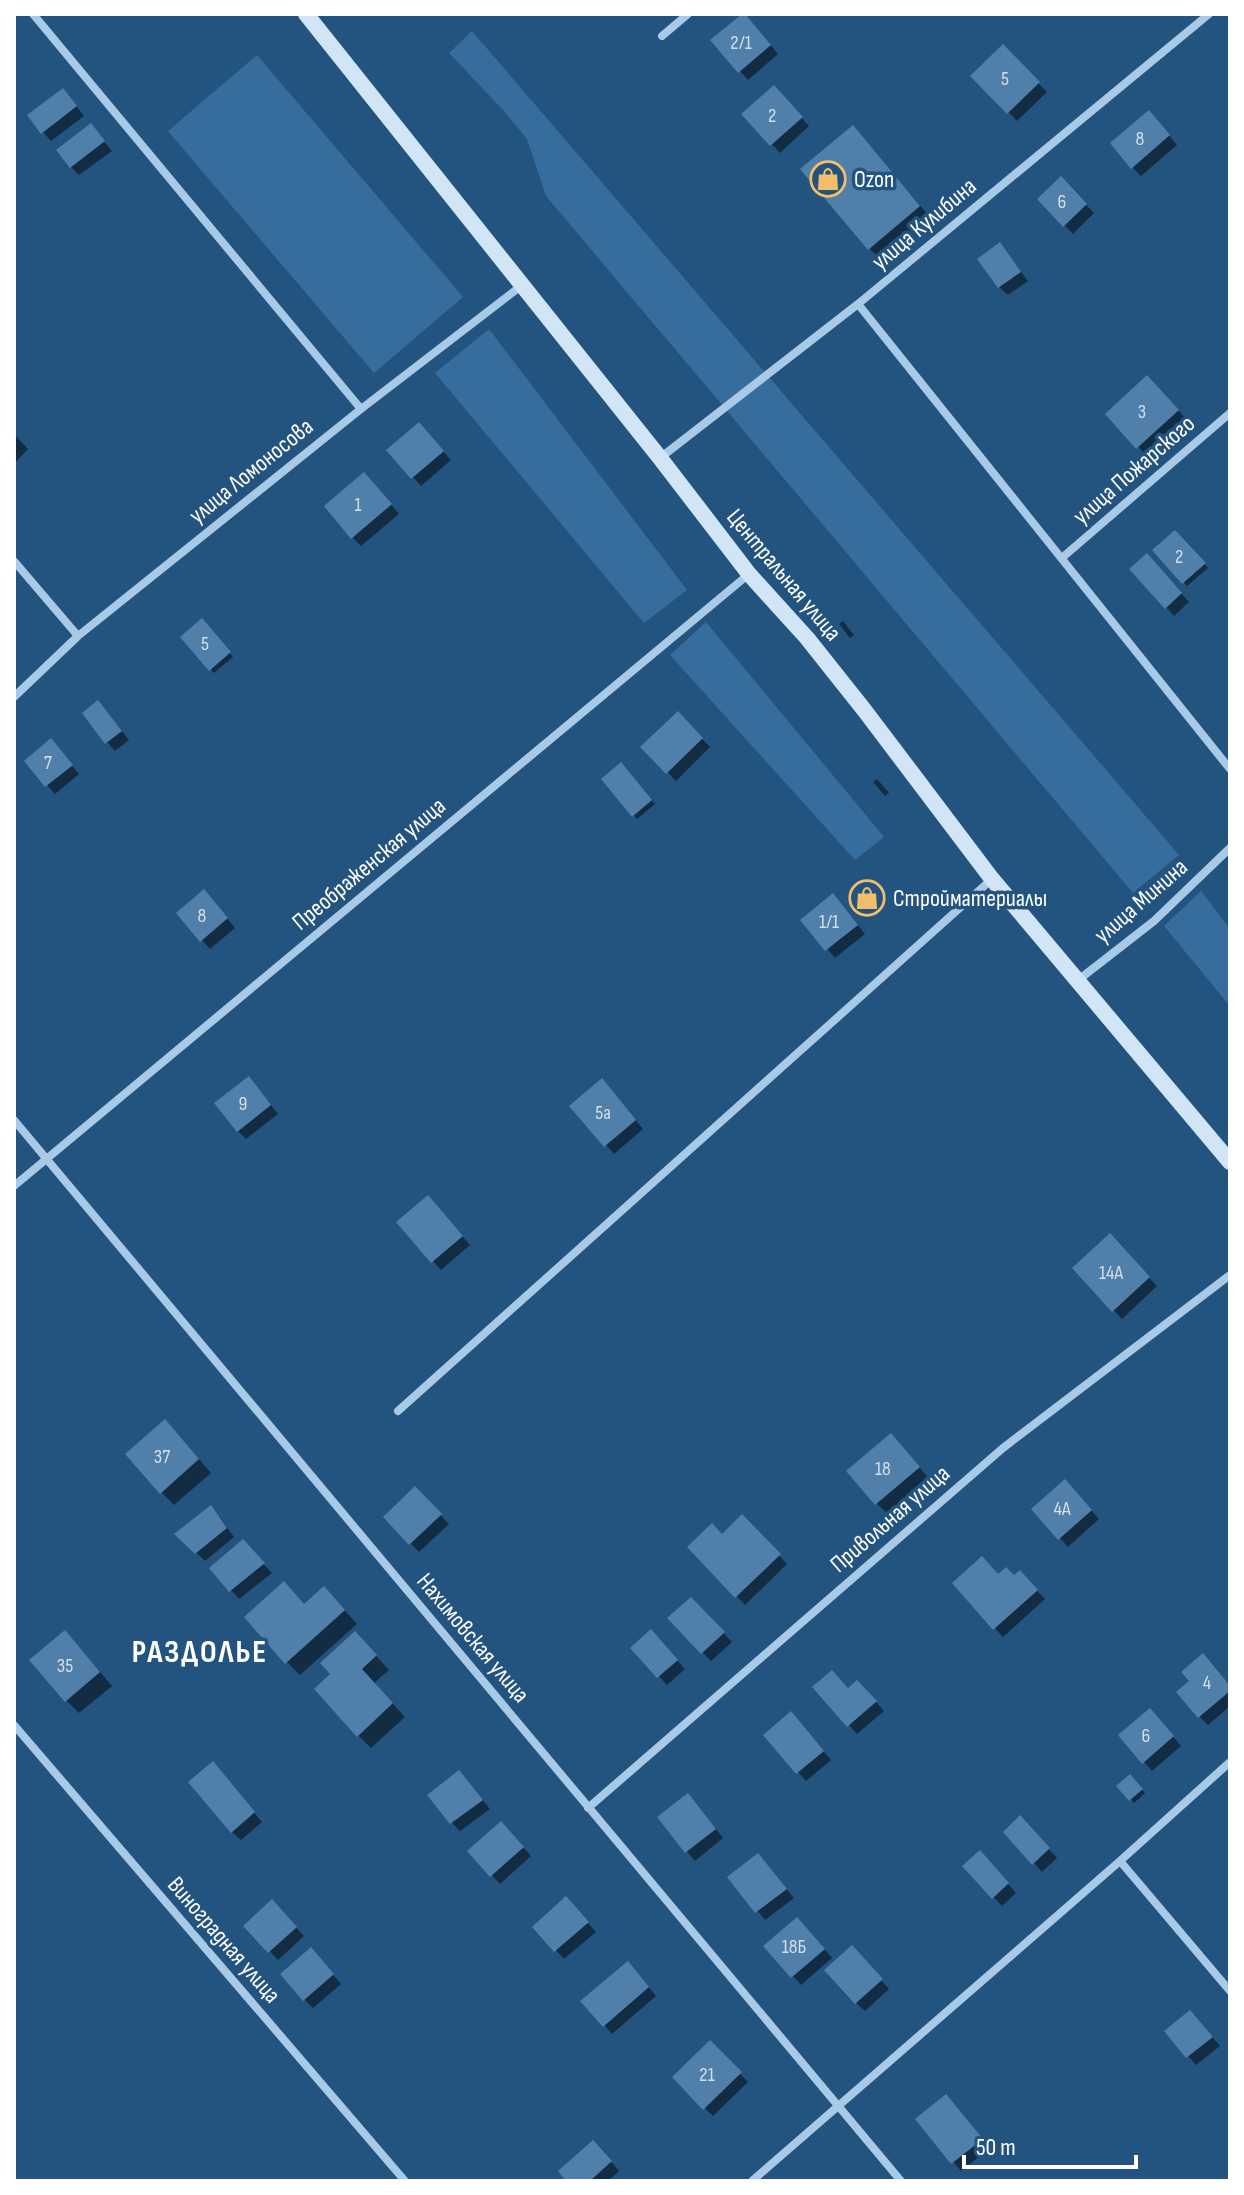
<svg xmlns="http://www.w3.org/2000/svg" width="1244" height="2195" font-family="'Sofia Sans Condensed',sans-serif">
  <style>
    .green { fill: #376d9c }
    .shadow { fill: #0007 }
    .building { fill: #5080aa }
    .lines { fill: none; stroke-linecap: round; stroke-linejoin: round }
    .street { stroke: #a8cae6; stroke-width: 8 }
    .secondary { stroke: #d2e5f6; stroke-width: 16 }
    .labels { text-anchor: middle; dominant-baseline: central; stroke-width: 7; stroke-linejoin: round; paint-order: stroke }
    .number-label { font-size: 20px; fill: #d3dfea }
    .poi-label { font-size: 24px; fill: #fff; stroke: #23547f; text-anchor: start }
    .street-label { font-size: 24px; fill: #fff; stroke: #23547f }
    .district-label { font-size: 32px; font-weight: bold; letter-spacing: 2px; fill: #fff; stroke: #23547f }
  </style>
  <rect width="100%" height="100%" fill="#23547f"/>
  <path class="green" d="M472,31L1179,855L1133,893L546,196L527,139L504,111L449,53Z
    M257,55L463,297L374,373L168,131Z
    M489,329L687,590L644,623L435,373Z
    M706,622L884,837L855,860L670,655Z
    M1201,891L1230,929V1006L1164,926Z"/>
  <path class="shadow" d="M752,23L778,54L748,80L713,41Z
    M1003,47L1047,92L1017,121L973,76Z
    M782,96L809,126L780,153L744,115Z
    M71,99L84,116L51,141L43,132Z
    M1157,121L1177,145L1141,176L1132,167Z
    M91,126L112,151L79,175L71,167Z
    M853,128L936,224L887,266L869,248Z
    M1061,179L1094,213L1073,234L1040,199Z
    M1000,245L1028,281L1008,295L999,287Z
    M1160,390L1191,424L1151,460L1107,414Z
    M427,433L451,460L421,486L389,451Z
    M14,434L28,449L14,464Z
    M373,483L399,514L361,546L353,538Z
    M1175,532L1208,568L1187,586L1155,551Z
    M1155,565L1189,602L1174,616L1166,607Z
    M202,621L233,657L214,673L183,637Z
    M843,621L854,635L850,638L839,624Z
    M106,711L129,740L115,751L107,742Z
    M678,714L710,747L676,781L643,747Z
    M59,750L79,774L55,794L47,785Z
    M621,765L655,804L637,819L604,780Z
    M877,779L889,793L885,796L873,782Z
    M212,900L235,928L210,949L202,940Z
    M841,904L865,934L835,958L803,920Z
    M249,1078L278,1114L246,1139L238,1131Z
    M610,1090L643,1129L614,1154L572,1106Z
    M436,1206L470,1245L441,1270L399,1222Z
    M1110,1236L1157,1286L1122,1319L1075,1268Z
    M178,1435L211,1473L174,1505L161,1492Z
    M904,1449L931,1481L890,1516L877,1504Z
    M415,1489L449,1524L419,1552L386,1517Z
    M1073,1490L1099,1519L1068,1547L1034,1509Z
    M219,1516L234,1537L205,1561L177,1534Z
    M742,1517L787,1564L745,1605L690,1547L722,1536Z
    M243,1542L272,1573L239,1599L231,1590Z
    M999,1577L1028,1581L1045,1599L1003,1637L954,1584Z
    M691,1599L732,1642L711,1661L670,1619Z
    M337,1602L357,1624L300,1675L287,1662L305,1606Z
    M659,1640L685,1669L667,1685L633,1648Z
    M78,1646L112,1686L79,1713L66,1700Z
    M368,1647L389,1670L374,1683L405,1717L371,1748L358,1735L333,1674Z
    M815,1687L866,1691L884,1711L857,1734Z
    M1230,1687V1706L1208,1725L1199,1716Z
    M1159,1719L1181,1746L1152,1771L1144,1762Z
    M799,1722L831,1760L806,1781L766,1735Z
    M221,1772L262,1822L241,1840L232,1832Z
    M1130,1776L1145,1793L1134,1803L1119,1786Z
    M467,1781L490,1809L460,1831L452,1823Z
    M696,1804L723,1838L695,1861L659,1818Z
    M1028,1826L1057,1858L1042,1872L1034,1863Z
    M509,1832L531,1856L500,1884L470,1852Z
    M988,1861L1016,1893L1002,1906L965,1867Z
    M766,1864L794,1898L765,1920L730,1877Z
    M272,1902L304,1936L278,1960L246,1926Z
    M574,1907L596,1932L564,1959L535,1927Z
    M806,1928L832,1958L801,1985L766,1946Z
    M860,1956L889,1989L865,2011L856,2003Z
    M320,1959L341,1984L313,2008L304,1999Z
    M636,1972L656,1996L612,2034L604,2025Z
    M1199,2021L1220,2046L1196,2065L1167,2031Z
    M710,2043L748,2082L713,2116L674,2078Z
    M954,2105L990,2148L961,2171L918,2119Z
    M602,2151L619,2171L608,2181H569Z"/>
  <path class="building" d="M742,14H745L771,45L738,73L710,40Z
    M1003,44L1040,82L1007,114L970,76Z
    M774,85L803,117L770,146L741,114Z
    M63,88L77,106L41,134L27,115Z
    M1149,110L1170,135L1131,169L1110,143Z
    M91,123L105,141L70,168L56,150Z
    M853,125L920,206L868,250L800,169Z
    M1061,176L1087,204L1063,227L1037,199Z
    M1000,242L1021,272L998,288L977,259Z
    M1147,375L1179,410L1136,449L1105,414Z
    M419,422L444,451L411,479L386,450Z
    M364,472L392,504L351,539L324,506Z
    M1175,530L1206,563L1182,584L1152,550Z
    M1147,553L1182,593L1165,609L1129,569Z
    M202,618L231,652L209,671L180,637Z
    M98,700L122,731L105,744L82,713Z
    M678,711L703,738L666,774L640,747Z
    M51,738L73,765L45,787L24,761Z
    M621,762L652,800L632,817L601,779Z
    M204,889L228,918L200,942L176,913Z
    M833,893L858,925L825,951L800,920Z
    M249,1076L271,1105L237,1132L214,1103Z
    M602,1078L636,1120L604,1147L569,1106Z
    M428,1195L463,1236L431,1263L396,1222Z
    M1110,1233L1150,1277L1112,1312L1072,1268Z
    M165,1419L199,1459L160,1494L125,1454Z
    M891,1433L920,1467L875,1505L846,1471Z
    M1065,1479L1092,1510L1058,1540L1031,1509Z
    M415,1486L442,1514L409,1545L383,1517Z
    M211,1505L227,1528L195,1554L174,1534Z
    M742,1514L781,1554L735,1598L687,1547L712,1523L722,1534Z
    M243,1539L265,1563L229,1592L209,1568Z
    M982,1556L998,1574L1006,1567L1014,1575L1020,1570L1038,1590L993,1630L952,1583Z
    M284,1581L304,1604L324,1586L345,1610L285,1664L244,1617Z
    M691,1597L725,1632L701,1654L667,1618Z
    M651,1629L678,1660L657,1678L630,1648Z
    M65,1630L100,1672L65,1702L29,1660Z
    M355,1631L377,1655L362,1669L393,1703L357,1737L314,1689L330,1674L320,1663Z
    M1203,1653L1230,1686V1691L1198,1718L1176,1692L1189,1681L1181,1672Z
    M832,1670L848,1688L857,1680L877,1701L847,1727L812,1687Z
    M1150,1708L1174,1736L1142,1764L1118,1735Z
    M791,1711L824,1751L796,1774L763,1735Z
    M213,1761L255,1812L231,1833L188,1782Z
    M459,1770L483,1800L450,1824L427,1795Z
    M1130,1774L1143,1789L1129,1801L1116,1786Z
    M688,1793L716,1829L685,1853L657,1817Z
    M1020,1815L1050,1848L1032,1865L1003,1832Z
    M501,1821L524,1847L490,1877L467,1851Z
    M980,1850L1009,1883L992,1899L962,1866Z
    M758,1853L787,1889L755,1913L727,1877Z
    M566,1896L589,1922L554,1952L532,1927Z
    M272,1899L297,1927L268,1953L243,1926Z
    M797,1917L825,1949L791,1978L763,1946Z
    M852,1945L883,1979L855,2004L824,1970Z
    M311,1947L334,1974L303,2001L280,1974Z
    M628,1961L649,1987L603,2027L580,2001Z
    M1190,2010L1213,2037L1186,2058L1164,2031Z
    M710,2040L742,2072L703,2110L672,2077Z
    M946,2094L983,2139L951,2164L915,2119Z
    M593,2140L612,2161L590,2181H566L558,2171Z"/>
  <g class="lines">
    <path class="street" d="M33,14L361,409
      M662,36L688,14
      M858,304L1230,769
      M660,458L858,304L1209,14
      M1063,557L1230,413
      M14,561L78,636
      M14,697L78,636L361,409L521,286
      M1077,981L1154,921L1230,848
      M14,1120L901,2181
      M14,1186L749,574
      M398,1411L992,879
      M14,1725L405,2181
      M588,1808L1003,1448L1230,1275
      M1120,1861L1230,1991
      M752,2181L1120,1861L1230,1762"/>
    <path class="secondary" d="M306,14L660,458L749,574L807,638L865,711L992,879L1230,1162"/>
  </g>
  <defs>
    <symbol id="shop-ring" viewBox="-11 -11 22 22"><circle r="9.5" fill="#23547f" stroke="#f2be6b" stroke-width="1.5"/><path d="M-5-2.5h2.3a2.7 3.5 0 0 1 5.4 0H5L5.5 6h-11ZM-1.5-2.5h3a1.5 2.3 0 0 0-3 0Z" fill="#f2be6b"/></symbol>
  </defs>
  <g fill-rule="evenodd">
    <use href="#shop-ring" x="808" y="159" width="40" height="40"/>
    <use href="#shop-ring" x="847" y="878" width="40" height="40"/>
  </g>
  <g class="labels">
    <g class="number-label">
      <text x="741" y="43">2/1</text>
      <text x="1005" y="79">5</text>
      <text x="772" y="116">2</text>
      <text x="1140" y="139">8</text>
      <text x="1062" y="202">6</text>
      <text x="1142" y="412">3</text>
      <text x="358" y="505">1</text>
      <text x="1179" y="557">2</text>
      <text x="205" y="644">5</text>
      <text x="48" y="763">7</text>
      <text x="202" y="916">8</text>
      <text x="829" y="922">1/1</text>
      <text x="243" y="1104">9</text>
      <text x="603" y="1113">5а</text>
      <text x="1111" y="1273">14А</text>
      <text x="162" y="1457">37</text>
      <text x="883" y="1469">18</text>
      <text x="1062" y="1509">4А</text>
      <text x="65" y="1666">35</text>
      <text x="1207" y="1683">4</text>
      <text x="1146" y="1736">6</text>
      <text x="794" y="1947">18Б</text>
      <text x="707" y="2075">21</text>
    </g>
    <g class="poi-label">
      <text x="854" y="179">Ozon</text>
      <text x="893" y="898">Стройматериалы</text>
    </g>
    <g class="street-label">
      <text transform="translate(924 224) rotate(-40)">улица Кулибина</text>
      <text transform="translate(1134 470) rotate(-41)">улица Пожарского</text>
      <text transform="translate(251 471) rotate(-39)">улица Ломоносова</text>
      <text transform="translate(784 575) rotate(50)">Центральная улица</text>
      <text transform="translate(369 864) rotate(-40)">Преображенская улица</text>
      <text transform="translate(1141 901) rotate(-41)">улица Минина</text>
      <text transform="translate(890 1519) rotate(-41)">Привольная улица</text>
      <text transform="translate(473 1638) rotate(50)">Нахимовская улица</text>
      <text transform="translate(224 1940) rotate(49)">Виноградная улица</text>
    </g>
    <g class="district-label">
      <text x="200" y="1652">РАЗДОЛЬЕ</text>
    </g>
  </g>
  <rect width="1244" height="2195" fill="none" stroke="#ffffff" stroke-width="32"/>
  <path d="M964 2155v12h172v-12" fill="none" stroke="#ffffff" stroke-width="4"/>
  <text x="976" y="2155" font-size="24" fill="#ffffff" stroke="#23547f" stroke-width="6" paint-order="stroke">50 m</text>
</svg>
